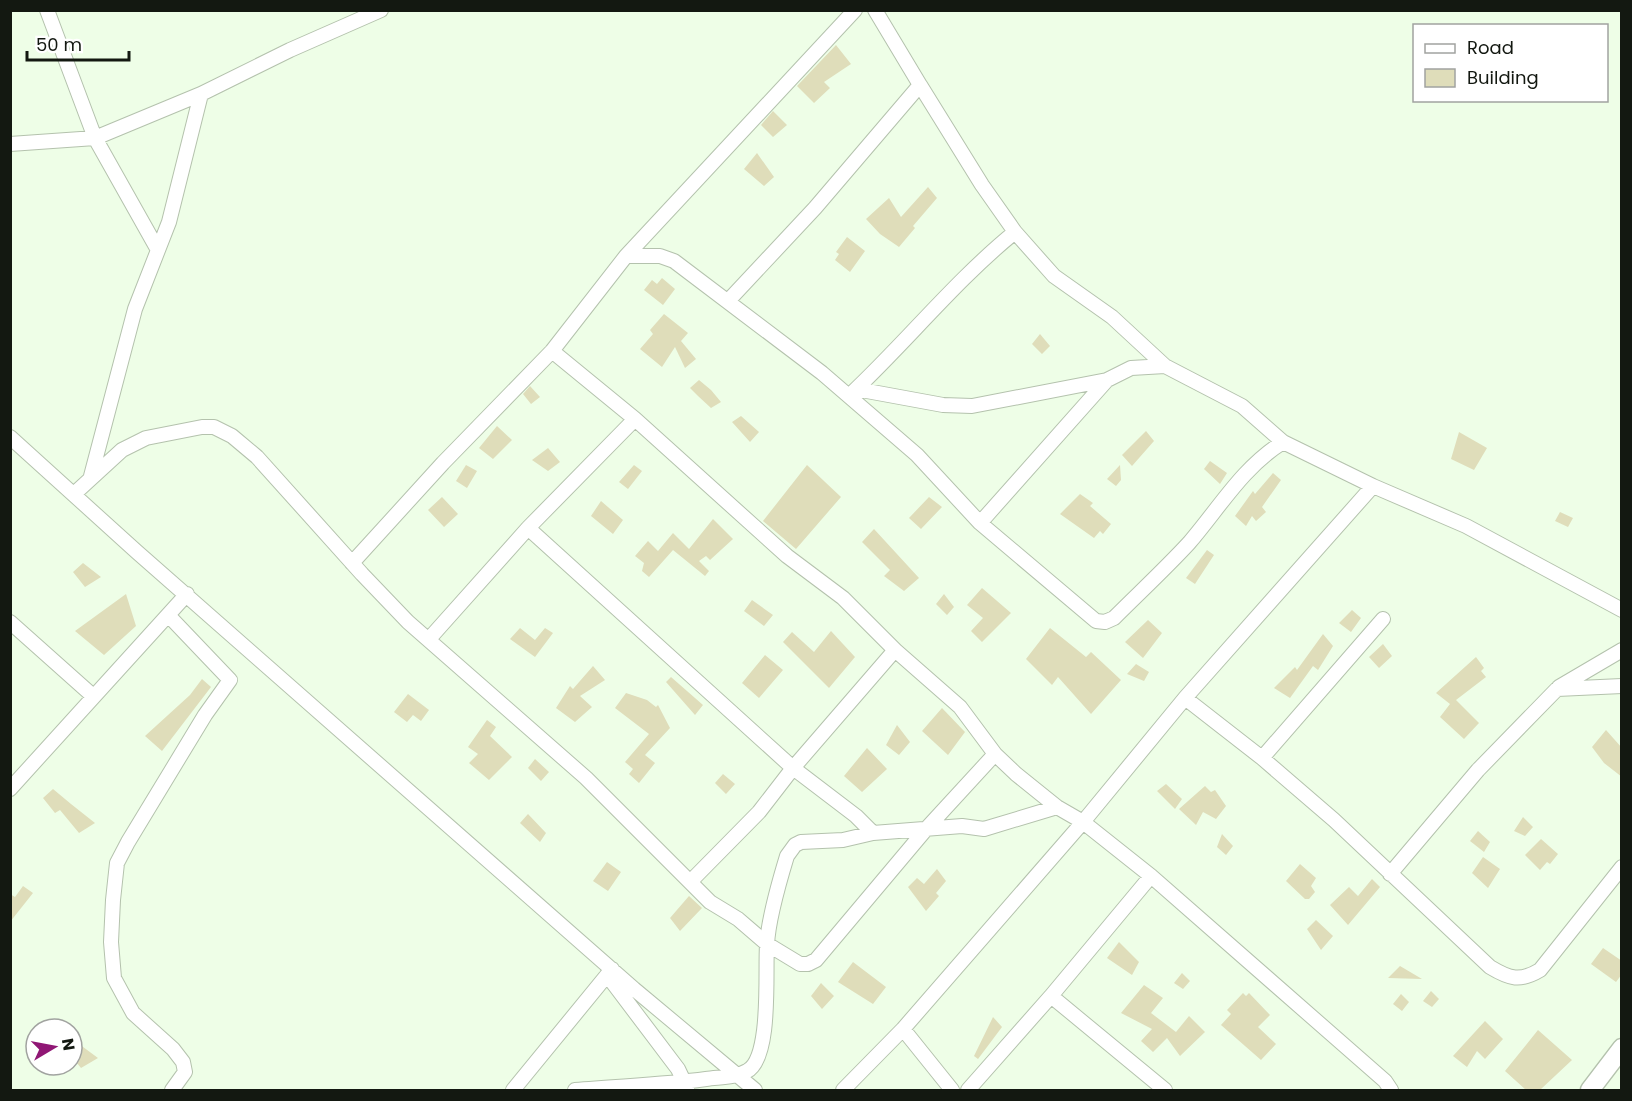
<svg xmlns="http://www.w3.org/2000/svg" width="1632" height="1101" font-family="Poppins,sans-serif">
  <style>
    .building { fill: #dfddba }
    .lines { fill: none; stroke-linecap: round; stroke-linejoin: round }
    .minor-casing { stroke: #b4c2ad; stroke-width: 16 }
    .tertiary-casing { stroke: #b4c2ad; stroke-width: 21 }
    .minor { stroke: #fff; stroke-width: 14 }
    .tertiary { stroke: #fff; stroke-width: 18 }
  </style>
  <rect width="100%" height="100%" fill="#eefee7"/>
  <path class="building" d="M836,45L851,64L824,82L830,88L814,103L797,86Z
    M773,111L787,125L773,137L761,125Z
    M757,153L774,177L764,186L744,169Z
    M928,187L937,198L913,226L915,228L899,247L880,234L866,219L889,198L901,217Z
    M847,237L865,251L850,272L835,260L839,254L836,252Z
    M662,278L675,289L663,305L644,290L652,280L657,284Z
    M664,314L688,333L681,341L696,359L685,368L675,347L662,367L640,349L653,334L650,330Z
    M1040,334L1050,346L1042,354L1032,344Z
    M699,380L711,390L721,402L711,408L698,396L690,388Z
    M530,386L540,397L531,404L523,394Z
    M741,416L759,432L750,442L732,422Z
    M497,426L512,440L493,459L479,448Z
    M1146,431L1154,441L1132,466L1122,455Z
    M1459,432L1487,448L1474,470L1451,459Z
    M548,448L560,462L548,471L532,460Z
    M1210,461L1227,473L1220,484L1204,469Z
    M466,465L477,471L467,488L456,481Z
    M634,465L642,471L628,489L619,482Z
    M807,465L841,497L796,549L763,521Z
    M1120,465L1121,480L1116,486L1107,479Z
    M1273,473L1281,480L1262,507L1266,512L1256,521L1252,516L1246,526L1235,516L1253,491L1255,494Z
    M1080,494L1093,503L1090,506L1111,524L1103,534L1100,531L1094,538L1060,514Z
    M442,497L458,514L444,527L428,510Z
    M929,497L942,507L921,529L909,518Z
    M601,501L623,520L613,534L591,516Z
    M1560,512L1573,518L1568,527L1555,521Z
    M713,519L733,539L710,560L706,556L699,561L709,571L705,576L673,550L649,577L642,571L644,563L635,556L648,541L658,551L673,533L689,549Z
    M874,529L919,578L904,591L884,576L890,570L862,542Z
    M1207,550L1214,555L1195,584L1186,578Z
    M83,563L101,577L85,587L73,572Z
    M982,588L1011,613L982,642L971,631L983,618L967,605Z
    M126,594L136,626L104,655L75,631Z
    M944,594L954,607L947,615L936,604Z
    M752,600L773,615L764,626L744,611Z
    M1352,610L1361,618L1351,632L1339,623Z
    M1148,620L1162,633L1143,658L1125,642Z
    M520,628L535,640L545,628L553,633L535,657L510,639Z
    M1050,628L1086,657L1091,652L1121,680L1091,714L1058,677L1052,685L1026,659Z
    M831,631L855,657L829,688L783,642L792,632L814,652Z
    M1323,634L1333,646L1318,670L1313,666L1290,698L1274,688L1295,667L1297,670Z
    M1383,644L1392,656L1379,668L1369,657Z
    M765,655L783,670L759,698L742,683Z
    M1476,657L1484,668L1481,671L1486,677L1456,700L1479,723L1464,739L1440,717L1450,704L1436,693Z
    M1136,664L1149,672L1144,681L1127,674Z
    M593,666L605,680L580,696L592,707L575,722L556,708L570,686L573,689Z
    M671,677L703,705L695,715L666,682Z
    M202,679L211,687L162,751L145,736L190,695Z
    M626,693L647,700L656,707L658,705L670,728L645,755L655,763L639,783L629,774L633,769L625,762L649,734L615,708Z
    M408,694L429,710L421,721L413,715L407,722L394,712Z
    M942,708L965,732L948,755L922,731Z
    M487,720L496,727L490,736L512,757L489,780L469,763L478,754L468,747Z
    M897,725L910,742L899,755L886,745Z
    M1606,730L1622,748V777L1604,763L1592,747Z
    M867,748L887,769L862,792L844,776Z
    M535,759L549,772L541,781L528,768Z
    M723,774L735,784L726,794L715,783Z
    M1166,784L1182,799L1175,809L1157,791Z
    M1205,786L1211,792L1215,790L1226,806L1216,819L1203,812L1196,825L1179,809Z
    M53,789L71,804L95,823L79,833L60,810L55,813L43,798Z
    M528,814L546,833L540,842L520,823Z
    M1523,817L1533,827L1525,836L1514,831Z
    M1478,831L1490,842L1484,852L1470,841Z
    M1222,834L1233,846L1226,855L1217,847Z
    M1541,839L1558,854L1550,864L1547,862L1540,870L1525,855Z
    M1483,857L1500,869L1488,888L1472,873Z
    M607,862L621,872L608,891L593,881Z
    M1300,864L1316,878L1311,886L1315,892L1309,899H1305L1286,881Z
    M937,869L946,881L936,893L939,896L926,911L908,887L917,878L924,884Z
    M1372,879L1380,887L1348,925L1330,905L1349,887L1358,896Z
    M23,886L33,893L10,922V894L15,897Z
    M689,896L702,908L680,931L670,918Z
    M1316,920L1333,936L1321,950L1307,929Z
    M1119,942L1139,962L1132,975L1107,958Z
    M1603,948L1622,961V974L1616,982L1591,964Z
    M853,962L886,987L873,1004L838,982Z
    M1400,966L1422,979L1388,978Z
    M1182,973L1190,981L1183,989L1174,983Z
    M821,983L834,996L822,1009L811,996Z
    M1144,985L1163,998L1151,1013L1176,1032L1189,1016L1205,1032L1180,1056L1167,1038L1153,1052L1141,1041L1152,1029L1121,1013Z
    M1431,991L1439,999L1432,1007L1423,1001Z
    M1243,993L1246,996L1249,993L1270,1015L1258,1027L1276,1044L1261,1060L1221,1025L1231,1014L1227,1010Z
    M1401,994L1409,1002L1402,1011L1393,1004Z
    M993,1017L1002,1027L978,1059L974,1056Z
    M1485,1021L1503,1039L1485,1059L1477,1051L1467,1067L1453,1056Z
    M1538,1030L1572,1060L1540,1090H1526L1505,1071Z
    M79,1044L98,1058L81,1068L72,1057V1051Z"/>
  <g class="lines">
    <defs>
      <path id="minor" d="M47,10L95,138L158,250
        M920,85L982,185L1015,232L1054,276L1112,317L1165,366
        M10,144L95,138L201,94
        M626,256H660L674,261L822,373L917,455L980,523L1096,621L1105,622L1114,618C1139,593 1165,569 1189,543C1220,507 1242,468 1283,442
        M728,301L815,208L920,85L875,10
        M552,351L635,419L787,556L843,598L895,650L793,768L759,812L691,881
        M856,389L943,405L972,406L1107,380
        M853,392C908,340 956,280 1015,232
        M635,419L528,528L793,768L856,816L873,833L962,826L984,829L1057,807
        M10,437L137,552L634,989L755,1090
        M91,476L135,309L169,222L201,94L290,50L381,10
        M1373,486L1185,698L1083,822L1151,876L1385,1081L1391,1090
        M74,494L122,450L146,438L202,427H214L232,436L257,457L362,574L408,622L586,778L710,902L738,919L767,944L800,964H808L816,960L927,828L995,754
        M980,523L1107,380L1131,368L1165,366L1242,406L1283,442L1373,486L1466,526L1622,610
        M352,563L443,463L552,351L626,256L855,10
        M168,615L230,680L205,715L128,842L117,863L113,900L111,942L114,978L133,1013L173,1049L183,1062L185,1072L172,1090
        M10,622L93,696
        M429,639L528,528
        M1559,687L1622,650
        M1185,698L1262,758L1334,820L1490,967C1510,979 1520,982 1540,970L1622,867
        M1262,758L1383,619
        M10,789L187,594
        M1390,874L1478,770L1557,689L1622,686
        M1151,876L1051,996L1165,1090
        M607,975L678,1069L687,1088
        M903,1029L952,1090
        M513,1090L612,969
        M575,1090C619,1086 663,1085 706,1079C719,1077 735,1078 747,1071C772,1058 765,971 767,945C768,921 780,879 787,856L795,845L801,842L843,840L873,833
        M843,1090L903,1029L1083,822L1057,807L1016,774L995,754L960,707L895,650
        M968,1090L1051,996"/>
      <path id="tertiary" d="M1590,1090L1622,1048"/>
    </defs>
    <use href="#minor" class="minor-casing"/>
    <use href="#tertiary" class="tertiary-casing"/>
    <use href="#minor" class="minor"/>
    <use href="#tertiary" class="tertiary"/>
  </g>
  <rect width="1632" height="1101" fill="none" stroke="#131811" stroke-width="24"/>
  <rect x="1413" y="24" width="195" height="78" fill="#ffffff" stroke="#a1a3a0" stroke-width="1.5"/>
  <rect x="1425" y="44" width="30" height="9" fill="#ffffff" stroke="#a1a3a0" stroke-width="1.5"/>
  <text x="1467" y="54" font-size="18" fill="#131811">Road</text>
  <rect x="1425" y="69" width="30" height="18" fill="#dfddba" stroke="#a1a3a0" stroke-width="1.5"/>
  <text x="1467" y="84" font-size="18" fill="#131811">Building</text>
  <g transform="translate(54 1047) rotate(80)"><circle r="28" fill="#ffffff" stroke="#a1a3a0" stroke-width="1.5"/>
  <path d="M0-4.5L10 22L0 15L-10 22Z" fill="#901775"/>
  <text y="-9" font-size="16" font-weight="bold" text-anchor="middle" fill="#131811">N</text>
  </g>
  <path d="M27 51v9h102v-9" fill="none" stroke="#131811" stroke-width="3"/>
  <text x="36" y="51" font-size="18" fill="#131811" stroke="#ffffff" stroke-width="4.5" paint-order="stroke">50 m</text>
</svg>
